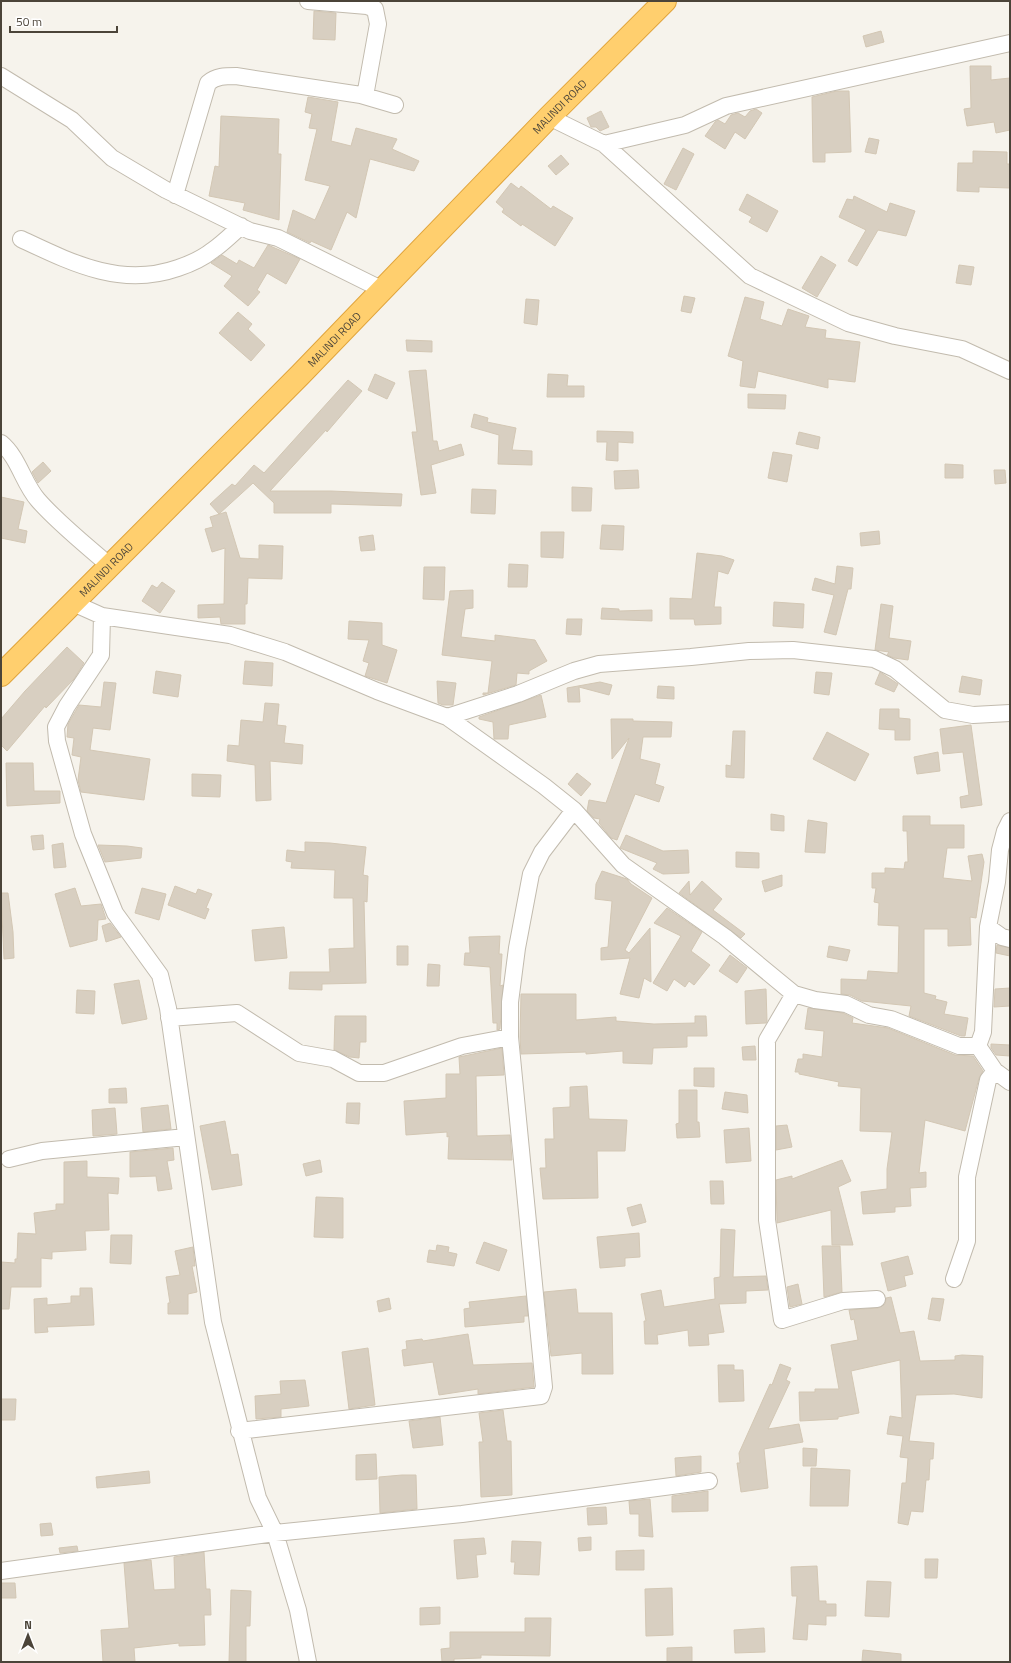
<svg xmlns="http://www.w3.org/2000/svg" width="1011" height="1663" font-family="'Titillium Web',sans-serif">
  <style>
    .building { fill: #d8cfc1; stroke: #d3c7b4 }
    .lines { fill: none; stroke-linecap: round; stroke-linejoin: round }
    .street-casing { stroke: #c2bbae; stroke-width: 18 }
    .highway-casing { stroke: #e0a43c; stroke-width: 24 }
    .street { stroke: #fff; stroke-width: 16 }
    .highway { stroke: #ffcf6e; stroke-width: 22 }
    .labels { text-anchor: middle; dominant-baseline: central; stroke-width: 3; stroke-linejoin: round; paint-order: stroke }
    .street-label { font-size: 11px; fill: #4b4439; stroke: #fff }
  </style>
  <rect width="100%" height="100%" fill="#f6f3ec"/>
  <path class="building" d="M314,11L336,13L335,40L313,39Z
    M881,31L884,42L866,47L863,36Z
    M970,66H991V80L1010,78V130L996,133L994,122L967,126L964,109L971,108Z
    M837,91H849L851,152L825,153V162H813L812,97Z
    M308,97L338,102L331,141L351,146L356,128L397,139L392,149L419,161L414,171L370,159L356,218L347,212L331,250L311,241L310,243L287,232L293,210L315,220L330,186L305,180L317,129L309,128L312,114L305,112Z
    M756,109L762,113L745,139L735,132L725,149L705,136L715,122L718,120L725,124L731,115L738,113L745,117L750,111Z
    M601,111L609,127L600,131L596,127H591L587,118Z
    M221,116L279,119L278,154H281L279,220L243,210L245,203L209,196L215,166L219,167Z
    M869,138L879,140L876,154L865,152Z
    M683,148L694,154L676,190L664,184Z
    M973,151L1007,152V164H1010V188L979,187V192L957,191L958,163H973Z
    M561,155L569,164L556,175L548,166Z
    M511,183L519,189L521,186L551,209L553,206L573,218L555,246L522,224L521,226L502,212L504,209L496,202Z
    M747,194L778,211L767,232L749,222L752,217L739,210Z
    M854,196L887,212L890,203L915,211L906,236L878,230L857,266L848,261L866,230L839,217L847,199L853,200Z
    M268,245L300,259L286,284L267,273L257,290L260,292L248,306L224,286L232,276L211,263L222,255L237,264L239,260L254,268Z
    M821,256L836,265L817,297L802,288Z
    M959,265L974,267L971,285L956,283Z
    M684,296L695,298L691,313L681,311Z
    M745,297L764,302L760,319L782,326L788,309L809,316L805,327L826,330L825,338L860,342L855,382L828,379V388L758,371L755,388L740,386L743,361L728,356Z
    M526,299L539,300L537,325L524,323Z
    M238,312L252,324L248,329L265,345L251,361L219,333Z
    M406,340L432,341V352L407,351Z
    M426,370L433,441H437L439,451L461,444L464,455L431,465L436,493L421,495L412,432H417L409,371Z
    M375,374L395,383L387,399L368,390Z
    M548,374L568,375L567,386H584V397H547Z
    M348,380L362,391L327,432L326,430L270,491H331L402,494L401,506L331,504V513H274V503L253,483L219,514L210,504L232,484L235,486L254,465L264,473Z
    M748,394L786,395L785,409L748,408Z
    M474,414L488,418L487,422L516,428L512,450L532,451V465L498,464L499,435L471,427Z
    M597,431L633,432V443L618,442V461L606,460L607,442H597Z
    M799,432L820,437L818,449L796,444Z
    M773,452L792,455L787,482L768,478Z
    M43,462L51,471L38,483L32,472Z
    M945,464L963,465V478H945Z
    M638,470L639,488L615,489L614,471Z
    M994,470H1005L1006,483L995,484Z
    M572,487L592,488L591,511H572Z
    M472,489L496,490L495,514L471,513Z
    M1,497L24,502L18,529L27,531L25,543L1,538Z
    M226,512L240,558L259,559V545L283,546L282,579L248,578L247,604H245V624H221L220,617L198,618V605L224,604L225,548L212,552L205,529L213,527L210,517Z
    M602,525L624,526L623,550L600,549Z
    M879,531L880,544L861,546L860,533Z
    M541,532H564L563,558L541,557Z
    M373,535L375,550L361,551L359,537Z
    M697,553L722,556L734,560L728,574L718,571L714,607H721V624L695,625L694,619H670V598L692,599Z
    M509,564L528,565L527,587H508Z
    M837,566L853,568L851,589H848L836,635L824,632L834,595L812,590L815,578L835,584Z
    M424,567H445L444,600L423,599Z
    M162,582L175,591L160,613L142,601L152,585L157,588Z
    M473,590V608L465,609L461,637L495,641V635L535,640L547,661L529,671V674L517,673L516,685L483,695V693H488L492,661L442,655L450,591Z
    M774,602L804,604L803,628L773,626Z
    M881,604L893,606L889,638L911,641L908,660L894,658L887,655L889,652L875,650Z
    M602,608L619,609V611L652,610V621L601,619Z
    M567,619H582L581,635L566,634Z
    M349,621L382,623V645L397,650L387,683L365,676L369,663L363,661L369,640L348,639Z
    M67,647L84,663L74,679L46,708L45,706L7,751L1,745V719L25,691Z
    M245,661L273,663L272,686L243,684Z
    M156,671L181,675L178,697L153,693Z
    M816,672L832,673L829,695L814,693Z
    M880,672L898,684L894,692L875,684Z
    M962,676L982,680L980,695L959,692Z
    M437,681L456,683L453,705H443L438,703Z
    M104,682L116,683L110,730L93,728L90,750L150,759L144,800L81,792L78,780L81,757L72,755L74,738L67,737L68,724L79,705L101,707Z
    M600,682L612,685L609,695L579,687L580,702H568L567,688Z
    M658,686L674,687V699L657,698Z
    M541,695L546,717L509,725L508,739H494L493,722L479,719V717Z
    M265,703L279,704L277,725L286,726L284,743L303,745L302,764L270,761L271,800L256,801L255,765L227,761L228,745L239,746L241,720L263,722Z
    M880,709H899V718L910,719V740H895V730L879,729Z
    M611,719H633V721L672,722L671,737H643L640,759L660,764L655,784L664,787L659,802L635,794L617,840L611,838L599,823L600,819L594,818L587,811L589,800L606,803L629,738L612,759Z
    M971,725L982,805L961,808L960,797L969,795L963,752L943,754L940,729Z
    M733,731H745L744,778L726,777V765L731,766Z
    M827,732L869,754L855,781L813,759Z
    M938,752L940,771L917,774L914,757Z
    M6,763H33L34,791H60V803L7,806Z
    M577,773L591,784L581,796L568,784Z
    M192,774L221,775L220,797L192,796Z
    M771,814L784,816V831L771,830Z
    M903,816H930V825H964V848H947L943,878L972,881L968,856L982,854L984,862L976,918L970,917L971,945L948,946V929H924V993L936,996L935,999L947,1002L944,1014L968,1018L965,1036H961L909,1016L911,1006L862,1001L850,995L841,994V979L867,980L868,971L898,973L899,926L878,925L879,903L874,902L876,888H872V873H885V868L904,869L905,862H908L907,831H903Z
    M808,820L827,823L825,853L805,852Z
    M43,835L44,849L33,850L31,836Z
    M626,835L663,851L688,850L689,873L663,874L653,869L657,863L620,848Z
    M305,842L330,843L366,847L363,875L368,876L367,902L364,901L366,983L322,984V990L289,989L290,972H330L329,949L354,948L353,898H334L335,870L291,868L292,862L286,861L287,850L305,852Z
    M63,843L66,867L54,868L52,845Z
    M98,845L127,846L142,848L141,858L105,862Z
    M736,852L759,853V868L736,867Z
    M602,871L627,879L631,884L652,898L625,950L629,953L650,928L651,982L644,978L639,998L620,994L630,958L601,960V948L608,947L612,901L595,899L596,884Z
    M782,875V886L765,892L762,881Z
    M689,881L690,895L702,881L722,899L713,910L745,934L741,938L679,893Z
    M175,886L196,894L198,889L212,894L206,908L209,909L205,919L168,905Z
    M75,888L81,906L101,904L106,919L98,920L97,940L70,947L55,894Z
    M142,888L166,894L159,920L135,913Z
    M1,893H8L13,932L14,958L4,959Z
    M667,908L702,932L691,951L710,965L694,985L689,981L685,987L674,979L667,991L653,983L681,936L654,923Z
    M110,923L121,937L106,942L102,926Z
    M284,927L287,958L255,961L252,930Z
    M500,936L499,954H502L500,986L503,985L500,1029L497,1030V1023H493L490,967L464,965L465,953H470L469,937Z
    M997,945L1010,948V956L996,953Z
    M397,946H408V965H397Z
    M829,946L850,950L847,961L827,957Z
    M730,955L747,968L737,983L719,971Z
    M428,964L440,965L439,986H427Z
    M139,980L147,1019L122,1024L114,984Z
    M1010,988V1006L994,1007L995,989Z
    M766,989L767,1021L766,1023L746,1024L745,991Z
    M77,990L95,991L94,1014L76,1013Z
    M521,994H576V1020L616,1017V1021L654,1024L695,1023V1016H706L707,1036H687V1047L653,1048L652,1064L623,1063V1051L586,1054V1052L521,1054L520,1037Z
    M808,1008L843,1013L853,1018L852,1023L888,1028L955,1055L973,1056L983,1071L979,1078L965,1131L925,1120L919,1173L926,1172V1187L910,1188L911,1206L895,1207V1212L863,1214L861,1192L887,1189V1169L892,1132L860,1131L861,1088L838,1086L839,1082L799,1074V1072H795L798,1059H803V1054L822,1057L824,1031L805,1029Z
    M335,1016H366V1042H360L359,1058L350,1057L334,1050Z
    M991,1044L1010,1045V1056L996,1055L991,1048Z
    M755,1046L756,1060H743L742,1047Z
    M502,1048L504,1075L476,1076L477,1136L510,1135L512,1160L448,1159L449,1136L447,1137V1132L406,1135L404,1101L446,1098V1074H460L459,1057Z
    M694,1068H714V1087L694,1086Z
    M587,1086L589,1119L627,1120L625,1151H597L598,1198L543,1199L540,1168H546L545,1139H554L553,1108L570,1107V1087Z
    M126,1088L127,1103H109V1089Z
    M679,1090H697V1122H699L700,1137L677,1138L676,1124L679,1123Z
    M725,1092L747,1095L748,1113L722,1109Z
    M347,1103H360L359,1124L346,1123Z
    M168,1105L171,1129L143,1132L141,1108Z
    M115,1108L117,1134L93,1136L92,1110Z
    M225,1121L231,1155L238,1154L242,1185L212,1190L200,1126Z
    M787,1125L792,1147L776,1150V1126Z
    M749,1128L751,1161L726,1163L724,1130Z
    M173,1148L174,1160L167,1161L172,1189L158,1191L156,1176L130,1177V1152Z
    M320,1160L322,1172L306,1176L303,1164Z
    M842,1160L851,1181L838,1187L853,1245H832L831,1210L777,1223L776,1180L792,1176V1179Z
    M87,1161V1177L119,1178L118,1194L108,1193L109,1230L85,1231L86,1250L52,1252V1259L41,1258V1287H11L9,1309H1V1262L15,1263V1259H17L18,1233L36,1234L34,1213L56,1210V1204H64V1162Z
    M710,1181H723L724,1204H711Z
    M316,1197L343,1198V1238L314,1237Z
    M641,1204L646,1222L632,1226L627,1208Z
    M721,1229L735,1230L733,1277L766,1276L768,1290L746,1291V1303L719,1304L724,1332L708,1334L709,1345L689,1346L688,1330L657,1335L658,1344H645L644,1321H646L641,1294L661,1290L664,1307L715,1299L714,1278L720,1277Z
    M639,1233L640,1257L625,1258V1266L600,1268L597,1237Z
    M111,1235H132L131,1264L110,1263Z
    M484,1242L507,1250L499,1271L476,1263Z
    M437,1245L449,1247L448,1252L457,1254L454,1266L427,1262L429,1250L436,1251Z
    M822,1246H840L842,1292L824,1297Z
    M193,1247L195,1266H192L197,1292L188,1294V1314H168V1303H170L166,1277L180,1275L175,1251Z
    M908,1256L913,1274L904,1276L906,1286L888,1291L881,1263Z
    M798,1284L802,1304L790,1307L787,1287Z
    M80,1288H92L94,1325L47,1327L48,1332L35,1333L34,1299L47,1298V1305L71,1303V1296H80Z
    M576,1289L578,1313H612L613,1374H582V1353L551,1356L544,1292Z
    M526,1296L528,1316H524V1322L465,1327L464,1309L470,1308L469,1302Z
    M891,1297L900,1333L914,1331L920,1361L955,1360V1356L962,1355L983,1356L982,1398L954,1394L916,1395L909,1441L934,1443L933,1459H930L929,1480H926L923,1512L911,1511L908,1525L898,1523L902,1483H906L908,1458L900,1457L903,1436L887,1434L890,1416L902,1418L900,1360L851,1371L859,1413L838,1417V1419L800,1421L799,1392H815V1389H839L831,1345L858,1340L854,1319L851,1320L849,1310L878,1308L885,1304L886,1298Z
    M389,1298L391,1309L379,1312L377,1301Z
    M932,1298L944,1299L940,1321L928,1319Z
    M468,1334L473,1365L532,1363L534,1387L478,1394V1389L439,1395L433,1362L404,1366L402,1350L407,1349L406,1341L422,1339L423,1341Z
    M368,1348L375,1405L349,1409L342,1352Z
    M780,1364L791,1368L786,1380L790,1382L768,1429L799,1424L803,1442L764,1449L768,1488L741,1492L737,1463H740L739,1453L770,1384L772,1385Z
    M718,1365H734V1370H743L744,1401L719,1402Z
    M305,1380L309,1406L281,1409V1417L256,1419L255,1396L281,1394L280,1381Z
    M1,1399H16L15,1420H1Z
    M503,1410L507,1441H511L512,1495L481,1497L479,1442H483L479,1413Z
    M440,1417L443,1445L413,1448L409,1421Z
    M803,1448L817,1449L816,1466H803Z
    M376,1454L377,1479L356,1480V1455Z
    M701,1456V1472L676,1476L675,1458Z
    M811,1468L850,1470L848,1506H810Z
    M149,1471L150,1483L97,1488L96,1477Z
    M402,1475H416L417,1509L380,1513L379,1477Z
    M708,1491V1511L672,1512V1496Z
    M650,1499L653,1537L639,1536V1514H630L629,1501Z
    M606,1507L607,1524L588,1525L587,1508Z
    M51,1523L53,1535L41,1536L40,1524Z
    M591,1537V1550L579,1551L578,1538Z
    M484,1538L486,1554L476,1555L478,1577L457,1579L454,1540Z
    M512,1541L541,1542L539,1575L514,1574L515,1562H511Z
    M77,1546L78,1551L60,1553L59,1548Z
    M644,1550V1570H616V1551Z
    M204,1552L206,1589H210L211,1615H204L205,1645L179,1646V1643L134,1648L135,1662H103L101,1630L129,1628L124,1563L151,1560L154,1590L175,1589L174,1557Z
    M925,1559H938L937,1578H925Z
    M817,1566L819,1601H826V1604H836V1616H826V1625L808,1624L807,1640L793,1639L797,1596H792L791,1567Z
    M867,1581L891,1582L889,1617L865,1616Z
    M1,1583H15L16,1598H1Z
    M672,1588L673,1635L646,1636L645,1589Z
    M231,1590L251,1591L250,1626H246V1662H229Z
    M440,1607V1624L420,1625V1608Z
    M525,1618H551L550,1656L481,1655V1658L454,1659V1662H442L441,1649L450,1648V1632H525Z
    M764,1628L765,1652L735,1653L734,1630Z
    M692,1647V1662H667V1648Z
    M863,1650L901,1654V1662L862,1661Z"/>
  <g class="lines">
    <defs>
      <path id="street" d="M308,1L367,6L375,9L378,24L365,96
        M1,76L72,120L112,158L166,190L250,231L278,238L383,290
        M549,117L604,144L685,125L726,106L1010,43
        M604,144L750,276L848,323L895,336L962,349L1010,371
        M175,195L208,83C216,76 225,76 236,76L361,95L395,105
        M21,239C72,263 121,288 178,268C190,264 203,258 213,250C223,243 232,234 241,226
        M1,443C19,458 23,483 38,500C59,524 86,545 111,567
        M73,603L102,616L230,635L285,652L377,691L447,717L518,694L574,671L599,664L691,657L749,651L793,650L874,659L895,669L945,710L973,715L1010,713
        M102,616L101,655L67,706L56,727L57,741L83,834L115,913L160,975L168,1008L213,1322L258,1498L275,1533L298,1610L308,1662
        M447,717L544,786L574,810L623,865L725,937L794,994L815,1000L846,1004L869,1015L891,1019L959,1046H978
        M1010,821L1005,831L1000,850L997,882L988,927L983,1032L978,1046L995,1071L1010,1082
        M988,927L1002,937L1010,939
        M794,994L767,1040V1220L782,1320L843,1301L877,1299
        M169,1018L237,1013L299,1053L333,1059L359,1073H384L462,1046L510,1037
        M9,1159L42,1151L186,1137
        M954,1279L967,1241V1177L988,1080L995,1071
        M239,1431L541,1396L544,1387L510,1037V1002L517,948L531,874L542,852L574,810
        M1,1571L275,1533L462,1514L709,1481"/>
      <g id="highway">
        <path id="s1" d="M1,675L301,374L549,117L665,1"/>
      </g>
    </defs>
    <use href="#street" class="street-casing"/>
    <use href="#highway" class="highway-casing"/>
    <use href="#street" class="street"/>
    <use href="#highway" class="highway"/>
  </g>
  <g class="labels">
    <g class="street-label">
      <text stroke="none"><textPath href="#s1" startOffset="797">MALINDI ROAD</textPath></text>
      <text stroke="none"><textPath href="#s1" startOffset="473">MALINDI ROAD</textPath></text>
      <text stroke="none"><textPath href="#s1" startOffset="149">MALINDI ROAD</textPath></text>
    </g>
  </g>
  <rect width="1011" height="1663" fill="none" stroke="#4b4439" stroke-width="4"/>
  <g transform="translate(28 1635)" stroke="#ffffff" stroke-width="3" paint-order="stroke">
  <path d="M0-3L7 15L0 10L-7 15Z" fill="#4b4439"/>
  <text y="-6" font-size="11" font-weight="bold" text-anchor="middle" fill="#4b4439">N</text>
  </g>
  <path d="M10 26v6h107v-6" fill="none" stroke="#4b4439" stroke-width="2"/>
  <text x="16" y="26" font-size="12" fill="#4b4439" stroke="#ffffff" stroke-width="3" paint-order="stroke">50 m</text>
</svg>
